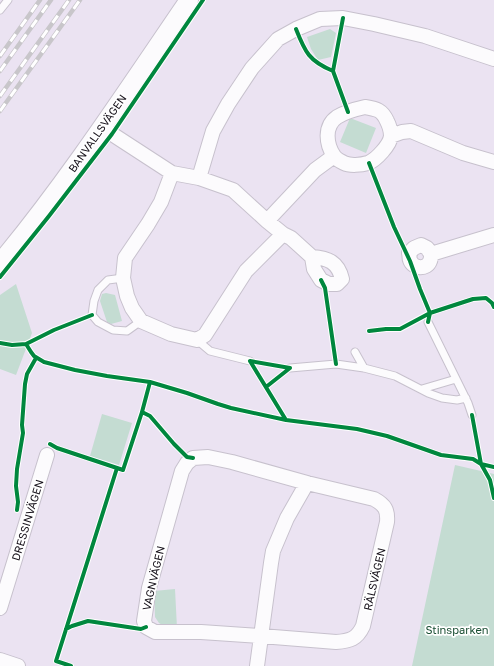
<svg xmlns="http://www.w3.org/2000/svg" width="494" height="666" font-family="'Golos Text',sans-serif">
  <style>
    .green { fill: #c4dcd2 }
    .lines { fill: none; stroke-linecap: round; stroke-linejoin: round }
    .service-casing { stroke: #c7c1cd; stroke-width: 9 }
    .minor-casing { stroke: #c7c1cd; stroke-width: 16 }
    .tertiary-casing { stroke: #c7c1cd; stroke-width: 20 }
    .service { stroke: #fcfbfd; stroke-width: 7 }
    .minor { stroke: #fcfbfd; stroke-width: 14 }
    .tertiary { stroke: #fcfbfd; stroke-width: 18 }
    .rail-casing { stroke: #c8c6ca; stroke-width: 4.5 }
    .rail { stroke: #fff; stroke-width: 3; stroke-dasharray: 9; stroke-linecap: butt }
    .cycleway-casing { stroke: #fff; stroke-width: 6 }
    .cycleway { stroke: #00873e; stroke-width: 4 }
    .labels { text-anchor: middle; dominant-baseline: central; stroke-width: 3.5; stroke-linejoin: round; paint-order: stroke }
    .street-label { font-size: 11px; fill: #17121b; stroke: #fff }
    .park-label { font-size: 11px; fill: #1a4e33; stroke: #fff }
  </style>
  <rect width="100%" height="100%" fill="#ebe3f2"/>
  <path class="green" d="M330,29L336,33L331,57L318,60L311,49L307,37Z
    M350,118L376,128L366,153L340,142Z
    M16,284L32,333L16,375L0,369V295Z
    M106,293L115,295L122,321L111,324L107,322L100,301L102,294Z
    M102,414L132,423L119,465L90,456Z
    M455,465L494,474V666H412Z
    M175,589L177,628L164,626L159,623L155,617L154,591Z"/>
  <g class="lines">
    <defs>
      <path id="service" d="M0,10L8,0
        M123,278L108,280L98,290L94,301L92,315L98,322L113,330L127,331L141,321
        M428,322L468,403L472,415
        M197,340L210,351L250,361
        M355,352L364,368
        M290,368L336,364L364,368L395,376L428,393L442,398L457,400L466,398
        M422,389L456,379"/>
      <path id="minor" d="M365,107C377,109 382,110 387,121C389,125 391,131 391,136C390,145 376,160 368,163C361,165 350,166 344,163C340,161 336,159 334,156C326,144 324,126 337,117C345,112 356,109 365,107Z
        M101,129L112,134L172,173L199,178L233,190L267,221L283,234L291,238L312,257L314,269L321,280L329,284H337L342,279C338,262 328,258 312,257
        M391,136L402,132L411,131L463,153L494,162
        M172,173L161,202L148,224L125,258L123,278L127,296L132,308L141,321L171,334L197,340L205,335L246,271L283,234
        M199,178L213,131L228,104L252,68L278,39L296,29L320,19L343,18L374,24L425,36L494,59
        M267,221L315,170L334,156
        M431,254C431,256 431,259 430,261C427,270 413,269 410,260C409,258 410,256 409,253L414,248L421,245L427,248L431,254L494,235
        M0,608L47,455
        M0,660L18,666
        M257,666L271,563L273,551L287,518L307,483L232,462L208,457L193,458L187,463L182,471L149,588L144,621L146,627L155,632H201L261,636L336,642C350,641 357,639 363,626L387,522C388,510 385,505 374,499L307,483"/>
      <path id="tertiary" d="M0,263C69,180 128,89 189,0"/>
    </defs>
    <use href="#service" class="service-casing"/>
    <use href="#minor" class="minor-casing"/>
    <use href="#tertiary" class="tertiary-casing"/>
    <use href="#service" class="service"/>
    <use href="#minor" class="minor"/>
    <use href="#tertiary" class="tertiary"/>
    <defs>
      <path id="rail" d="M0,56L40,0
        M0,71L51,0
        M0,96L69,0
        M0,111L80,0"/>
    </defs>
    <use href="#rail" class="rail-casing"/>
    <use href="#rail" class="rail"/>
    <defs>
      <path id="cycleway" d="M343,18L333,71L348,112
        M296,29C305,52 309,61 333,71
        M369,163L394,227L410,261L420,289L430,313L428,322
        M0,277L49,216L112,134L203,0
        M321,280L325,288L336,364
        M369,331L386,329H400L430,313L473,299L486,298L492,303L494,307
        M0,343L12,345L26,344L54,330L92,315
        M26,344L31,352L34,356L44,362L75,370L107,376L150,382L187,393L218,404L231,408L286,420
        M250,361L286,420L357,429L387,436L441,455L473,459L481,464L490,480L494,498
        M250,361L290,368L266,387
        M142,412L150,416L174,444L187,457L193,458
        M472,415L481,464L494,467
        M50,444L57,448L123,470L142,412L150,382
        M17,510L18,502L16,486L17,469L23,433L22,425L25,384L27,374L36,358
        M66,629L72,626L88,621L141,629L146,627
        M71,666L56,661L117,468"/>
    </defs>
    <use href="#cycleway" class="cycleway-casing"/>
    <use href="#cycleway" class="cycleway"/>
  </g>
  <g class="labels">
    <g class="street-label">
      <text transform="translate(97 133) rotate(-55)">BANVALLSVÄGEN</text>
      <text transform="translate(27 520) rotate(-73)">DRESSINVÄGEN</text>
      <text transform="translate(153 578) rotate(-77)">VAGNVÄGEN</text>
      <text transform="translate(374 579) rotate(-77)">RÄLSVÄGEN</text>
    </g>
    <g class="park-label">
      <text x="457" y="629">Stinsparken</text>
    </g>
  </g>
</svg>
